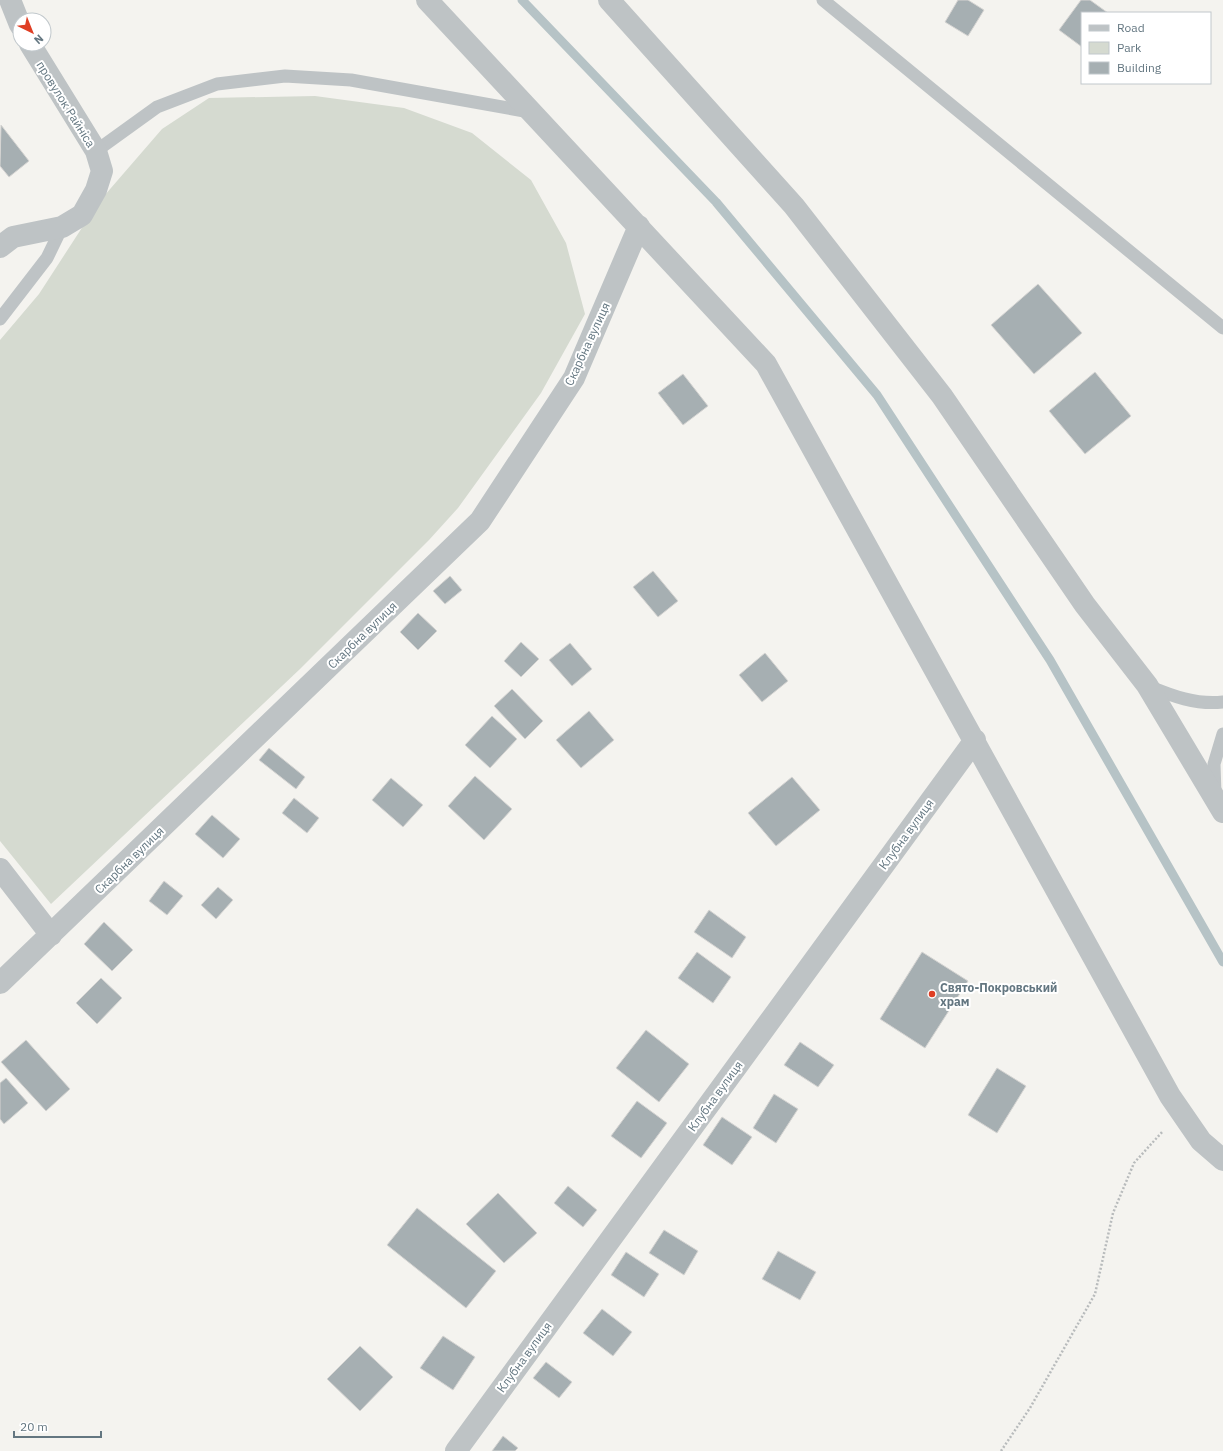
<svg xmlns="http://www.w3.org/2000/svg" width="1223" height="1451" font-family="'IBM Plex Sans',sans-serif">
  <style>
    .green { fill: #d5dad0 }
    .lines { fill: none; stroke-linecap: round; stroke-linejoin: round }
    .stream { stroke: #b6c3c6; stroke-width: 9 }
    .building { fill: #a6afb2; stroke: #d5d4d2 }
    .path { stroke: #b8bbbc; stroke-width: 2.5; stroke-dasharray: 2 2; stroke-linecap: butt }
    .service { stroke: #bec3c5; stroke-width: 13 }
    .minor { stroke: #bec3c5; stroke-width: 22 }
    .poi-dot { fill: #df3e24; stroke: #fff; stroke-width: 1.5 }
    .labels { text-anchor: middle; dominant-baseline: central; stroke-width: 4; stroke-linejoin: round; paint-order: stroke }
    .street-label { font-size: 12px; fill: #637680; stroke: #fff }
    .poi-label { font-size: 12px; font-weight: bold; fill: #637680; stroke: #fff; text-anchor: start }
  </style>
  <rect width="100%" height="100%" fill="#f4f3ef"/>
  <path class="green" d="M315,96L404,108L472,133L531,180L566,243L585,314L541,393L458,508L429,540L300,669L51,904L0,841V340L39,294L98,203L162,129L209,98Z"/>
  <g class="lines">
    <path class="stream" d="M522,0L716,202L877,395L1050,660L1223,962"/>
  </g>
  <path class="building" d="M958,0H968L984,10L968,36L945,22Z
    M1081,0H1090L1108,13H1082V47L1059,30Z
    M1,125L29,161L9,177L0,166Z
    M1038,284L1082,333L1034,374L991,325Z
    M1095,372L1131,416L1085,454L1049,411Z
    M683,374L708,406L683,425L658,393Z
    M653,571L678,601L658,617L633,587Z
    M450,576L462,590L445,604L433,591Z
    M418,613L437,631L418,650L400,632Z
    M521,642L539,659L521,677L504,661Z
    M570,643L592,669L572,686L549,660Z
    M765,653L788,681L762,702L739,675Z
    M512,689L543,721L525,739L494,706Z
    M589,711L614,740L581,768L556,740Z
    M492,716L517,739L490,768L465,745Z
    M269,748L305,777L296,789L259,760Z
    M475,776L512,809L484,840L448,806Z
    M792,777L820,810L776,846L748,813Z
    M391,778L423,805L403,827L372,800Z
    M294,798L319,818L307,833L282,813Z
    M212,815L240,839L223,858L195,834Z
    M164,881L183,896L167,915L149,901Z
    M218,887L233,900L216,919L201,905Z
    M709,910L746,937L732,958L694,932Z
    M104,922L133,950L112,971L84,944Z
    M697,952L731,977L713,1003L678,978Z
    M922,952L968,981L925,1048L880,1019Z
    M101,978L122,998L97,1024L76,1003Z
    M646,1030L689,1064L659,1102L616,1068Z
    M26,1040L70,1089L46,1111L1,1062Z
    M800,1042L834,1065L818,1087L784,1065Z
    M997,1068L1026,1086L997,1133L968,1115Z
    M6,1078L28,1103L4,1124L0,1119V1083Z
    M774,1094L798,1109L776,1143L753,1128Z
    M637,1101L667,1123L641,1158L611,1136Z
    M722,1117L752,1137L732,1165L703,1145Z
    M568,1186L597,1210L583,1227L554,1203Z
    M498,1193L537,1233L504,1263L466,1224Z
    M417,1208L496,1271L466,1308L387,1245Z
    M664,1230L698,1251L684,1275L649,1253Z
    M778,1251L816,1272L800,1300L762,1279Z
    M626,1252L659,1274L644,1297L611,1275Z
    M602,1309L632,1332L613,1356L583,1333Z
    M443,1336L475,1357L453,1390L420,1368Z
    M360,1346L393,1377L360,1411L327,1379Z
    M546,1362L572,1382L559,1398L533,1378Z
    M503,1436L518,1448L515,1451H492Z"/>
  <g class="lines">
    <path class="path" d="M1001,1451L1030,1408L1095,1294L1113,1213L1134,1163L1163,1131"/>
    <path class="service" d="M823,0L1223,328
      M96,151L157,107L217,84L285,76L351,80L530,112
      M0,319L47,258L62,227
      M1148,686C1172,696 1196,705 1223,702
      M1215,794L1214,764L1223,734"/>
    <path class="minor" d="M10,0L20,25
      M427,0L766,364L1170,1096L1201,1141L1223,1160
      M609,0L794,206L942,396L1085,605L1147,685L1223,812
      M0,247L13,237L62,227L82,215L96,190L102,171L96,151L30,44
      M0,869L51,935
      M0,983L480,521L574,378L639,226
      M456,1451L975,740"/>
  </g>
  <circle class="poi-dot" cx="932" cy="994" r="4"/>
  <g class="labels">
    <g class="street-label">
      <text transform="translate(66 104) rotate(58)">провулок Райніса</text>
      <text transform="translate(587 344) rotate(-65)">Скарбна вулиця</text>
      <text transform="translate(362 635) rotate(-44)">Скарбна вулиця</text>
      <text transform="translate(906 834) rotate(-54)">Клубна вулиця</text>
      <text transform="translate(129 860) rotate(-44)">Скарбна вулиця</text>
      <text transform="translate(715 1096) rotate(-54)">Клубна вулиця</text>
      <text transform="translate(524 1357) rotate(-54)">Клубна вулиця</text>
    </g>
    <g class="poi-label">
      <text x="940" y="987">Свято-Покровський<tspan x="940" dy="14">храм</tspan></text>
    </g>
  </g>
  <rect x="1081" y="12" width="130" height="72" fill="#ffffff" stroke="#c1c8cc"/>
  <rect x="1089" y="25" width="20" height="6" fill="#bec3c5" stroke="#c1c8cc"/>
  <text x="1117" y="32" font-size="12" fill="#637680">Road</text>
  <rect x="1089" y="42" width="20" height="12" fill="#d5dad0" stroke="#c1c8cc"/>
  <text x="1117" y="52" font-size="12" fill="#637680">Park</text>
  <rect x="1089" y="62" width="20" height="12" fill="#a6afb2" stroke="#c1c8cc"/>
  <text x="1117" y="72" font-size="12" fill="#637680">Building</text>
  <g transform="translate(32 32) rotate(137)"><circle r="19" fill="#ffffff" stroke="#c1c8cc"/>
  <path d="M0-3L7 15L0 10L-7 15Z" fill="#df3e24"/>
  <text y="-6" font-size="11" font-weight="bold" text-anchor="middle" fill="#637680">N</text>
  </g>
  <path d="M14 1431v6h87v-6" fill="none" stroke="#637680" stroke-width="2"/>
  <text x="20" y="1431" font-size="12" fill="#637680" stroke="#ffffff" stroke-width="3" paint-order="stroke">20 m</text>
</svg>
